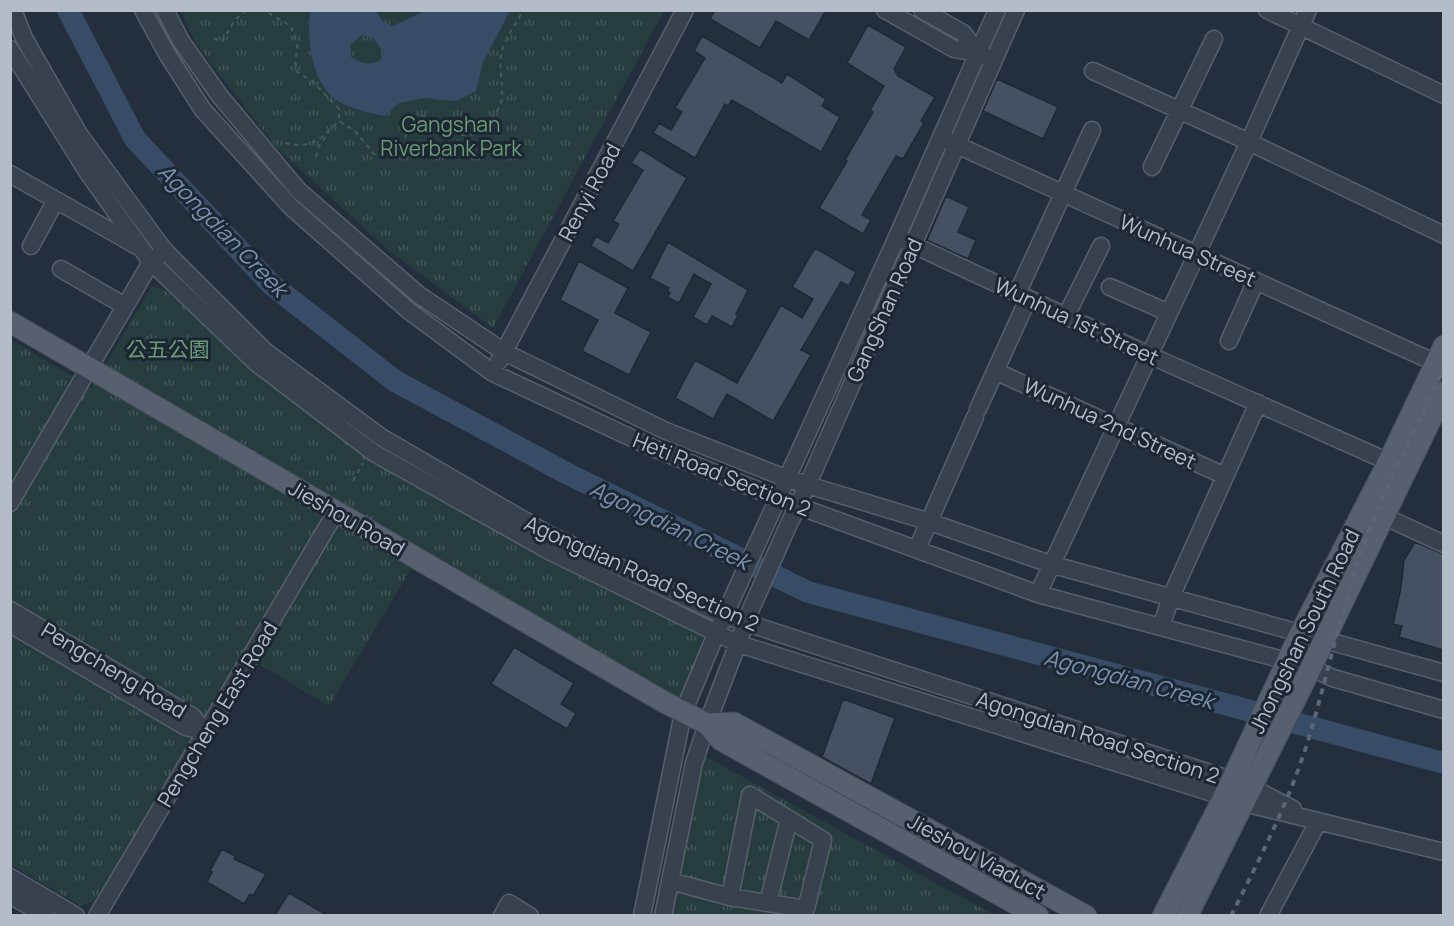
<svg xmlns="http://www.w3.org/2000/svg" width="1454" height="926" font-family="Manrope,'Noto Sans TC',sans-serif">
  <style>
    .grass { fill: url(#grass-tufts) }
    .water { fill: #394c67; fill-rule: evenodd }
    .lines { fill: none; stroke-linecap: round; stroke-linejoin: round }
    .river { stroke: #394c67; stroke-width: 22 }
    .building { fill: #455162; stroke: #1f2835; stroke-width: 1.5 }
    .minor-casing { stroke: #565f6c; stroke-width: 19 }
    .major-casing { stroke: #414a57; stroke-width: 23 }
    .path { stroke: #44595c; stroke-width: 2; stroke-dasharray: 4.5 4.5; stroke-linecap: butt }
    .minor { stroke: #38414e; stroke-width: 16 }
    .major { stroke: #56606e; stroke-width: 21 }
    .rail { stroke: #5a6575; stroke-width: 4; stroke-dasharray: 6 6; stroke-linecap: butt }
    .labels { text-anchor: middle; dominant-baseline: central; stroke-width: 6; stroke-linejoin: round; paint-order: stroke }
    .park-label { font-size: 21px; fill: #6b9a76; stroke: #1d2633 }
    .street-label { font-size: 21px; fill: #b4bcc9; stroke: #1d2633 }
    .water-label { font-size: 22px; font-style: italic; fill: #7c92b1; stroke: #1d2633 }
  </style>
  <defs>
    <pattern id="grass-tufts" width="24" height="20" patternUnits="userSpaceOnUse" patternTransform="scale(1.5)"><rect width="24" height="20" fill="#263c3f"/><path d="M3 7l-1-3M5 7V3M7 7l1-3M15 17l-1-3M17 17v-4M19 17l1-3" fill="none" stroke="#435659"/></pattern>
  </defs>
  <rect width="100%" height="100%" fill="#242f3e"/>
  <path class="grass" d="M181,11H664L493,328L387,249L276,147L196,44Z
    M152,286L164,290L374,453L716,634L683,713L411,569L329,706L244,655L166,789L94,901L81,906L11,865V340L92,388Z
    M697,752L994,915L664,916Z"/>
  <path class="water" d="M310,11H376L383,22L393,26L424,11H510L483,62L476,91L457,101L424,98L399,103L384,116C371,113 356,110 343,104C311,87 307,42 310,11ZM362,35L373,38L382,50L381,59C370,67 362,63 351,57L350,45Z"/>
  <g class="lines">
    <path class="river" d="M68,10L135,139L272,285L395,381L568,474L808,592L1444,763"/>
  </g>
  <path class="building" d="M715,10H826L809,40L776,21L760,48L710,19Z
    M868,25L906,47L894,69L898,76L935,97L921,121L924,123L903,159L896,156L862,215L871,220L863,234L819,208L847,161L845,160L873,112L870,110L884,86L847,63Z
    M702,36L782,83L787,74L826,99L822,106L840,117L821,152L732,100L728,106L725,104L695,158L653,133L659,123L671,130L682,112L675,108L705,58L694,51Z
    M997,79L1058,107L1043,139L983,111Z
    M640,149L687,178L633,271L591,246L596,236L608,243L619,224L613,221L643,170L631,163Z
    M946,196L969,207L958,232L976,240L968,259L927,240Z
    M668,242L748,290L736,314L738,315L732,327L712,316L707,325L693,317L711,284L694,274L679,303L667,297L670,293L667,291L669,288L650,278Z
    M815,248L856,272L849,286L841,282L801,350L811,355L773,421L727,394L713,419L675,398L695,360L737,383L781,305L802,318L813,299L792,287Z
    M579,261L628,288L615,313L651,332L629,375L582,351L598,320L560,300Z
    M1415,542L1443,554V650L1399,637L1402,626L1393,624L1401,588L1404,560Z
    M514,647L574,683L561,704L576,713L567,729L491,684Z
    M843,699L895,718L871,784L822,757Z
    M222,849L235,856L234,859L266,874L253,896L250,894L244,904L207,882L212,872L210,871Z
    M289,893L327,915H275Z"/>
  <g class="lines">
    <defs>
      <path id="minor" d="M13,10L24,38L79,134L164,250L266,352L381,437L548,534L725,616L1232,780L1251,787L1293,809
        M143,10L167,54L203,110L291,207L409,311L493,373L655,449L798,506L1038,594L1287,661L1311,668L1333,678L1444,710
        M165,10L181,41L219,95L299,191L419,295L504,352L666,431L788,479L930,522L1050,564L1444,673
        M885,10L954,49L978,53L986,57
        M922,10L963,33L978,53
        M1267,10L1444,95
        M10,49L88,173L151,262L255,362L374,453L549,551L739,644L1244,803L1444,852
        M1093,71L1249,142L1444,235
        M948,141L1436,363
        M1152,167L1214,39
        M10,174L137,246
        M903,240L1149,355L1398,466
        M31,246L56,200
        M61,269L125,306
        M1110,287L1169,313
        M1017,294L1092,130
        M1066,316L1101,246
        M1229,341L1256,281
        M499,361L685,10
        M995,371L1225,476
        M978,409L1028,299
        M10,503L151,262L159,255
        M1383,516L1444,544
        M917,549L975,417
        M1038,594L1249,142L1308,10
        M10,610L192,716L206,732
        M10,624L186,727L206,732
        M1161,627L1171,597L1258,403
        M10,877L76,916
        M670,881L730,897L768,903L789,819L750,795L730,897
        M10,895L46,916
        M768,903L806,909L823,840L789,819
        M97,916L336,512
        M502,916L509,903L530,916
        M642,916L683,713L716,634L897,237L997,10
        M663,916L694,763L707,724L751,609L788,526L808,484L1016,10
        M1268,916L1318,822"/>
      <path id="major" d="M10,322L664,702L707,724L721,740L1038,916
        M707,724L734,723L1086,916
        M1163,916L1224,797L1300,634L1389,461L1444,346
        M1187,916L1302,686L1444,392"/>
    </defs>
    <use href="#minor" class="minor-casing"/>
    <use href="#major" class="major-casing"/>
    <path class="path" d="M214,38L222,42L234,21L245,11H265L291,26L298,49L295,59L297,72L313,82L339,109V121
      M285,143C313,149 319,140 339,121L355,131L374,154L394,157C407,143 405,123 424,116C447,128 468,149 489,122C494,115 501,108 502,98C503,84 499,70 501,56C503,40 516,25 523,10
      M316,157L319,146L329,132
      M353,481L363,463"/>
    <use href="#minor" class="minor"/>
    <use href="#major" class="major"/>
    <path class="rail" d="M1231,916C1259,860 1288,804 1307,744C1326,682 1339,618 1360,556C1382,491 1415,430 1444,368"/>
  </g>
  <g class="labels">
    <g class="park-label">
      <text x="451" y="124">Gangshan<tspan x="451" dy="24">Riverbank Park</tspan></text>
      <text x="168" y="349">公五公園</text>
    </g>
    <g class="street-label">
      <text transform="translate(589 192) rotate(-62)">Renyi Road</text>
      <text transform="translate(1188 250) rotate(24)">Wunhua Street</text>
      <text transform="translate(884 310) rotate(-66)">GangShan Road</text>
      <text transform="translate(1077 321) rotate(25)">Wunhua 1st Street</text>
      <text transform="translate(1110 423) rotate(25)">Wunhua 2nd Street</text>
      <text transform="translate(722 474) rotate(22)">Heti Road Section 2</text>
      <text transform="translate(347 518) rotate(30)">Jieshou Road</text>
      <text transform="translate(642 573) rotate(24)">Agongdian Road Section 2</text>
      <text transform="translate(1304 631) rotate(-64)">Jhongshan South Road</text>
      <text transform="translate(114 670) rotate(31)">Pengcheng Road</text>
      <text transform="translate(217 714) rotate(-59)">Pengcheng East Road</text>
      <text transform="translate(1098 737) rotate(18)">Agongdian Road Section 2</text>
      <text transform="translate(977 856) rotate(29)">Jieshou Viaduct</text>
    </g>
    <g class="water-label">
      <text transform="translate(223 230) rotate(46)">Agongdian Creek</text>
      <text transform="translate(670 525) rotate(26)">Agongdian Creek</text>
      <text transform="translate(1129 679) rotate(15)">Agongdian Creek</text>
    </g>
  </g>
  <rect width="1454" height="926" fill="none" stroke="#b4bcc9" stroke-width="24"/>
</svg>
